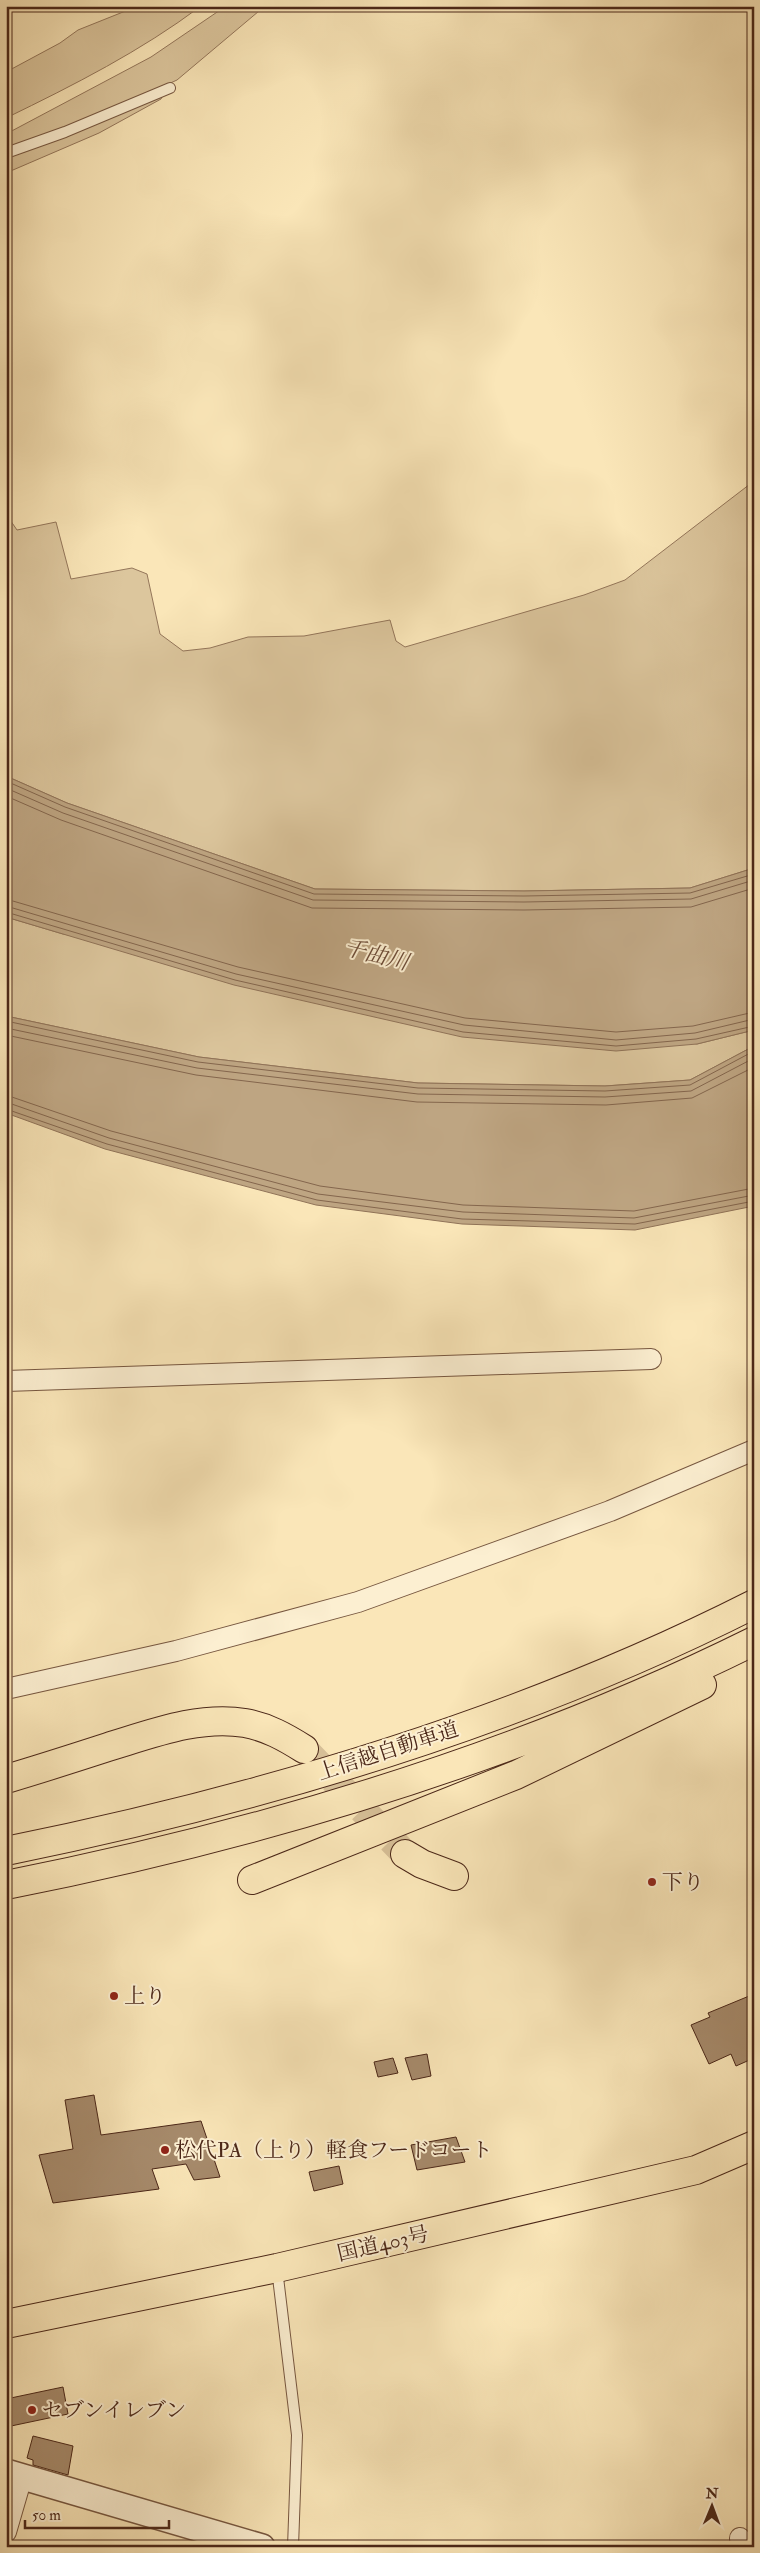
<svg xmlns="http://www.w3.org/2000/svg" width="760" height="2553" font-family="'IM FELL Double Pica','Noto Serif JP',serif">
  <style>
    .green { fill: #dcc69d; stroke: #94765a }
    .water { fill: #bea582; stroke: #907358 }
    .lines { fill: none; stroke-linecap: round; stroke-linejoin: round }
    .shore { stroke: #84664d; stroke-width: 1 }
    .building { fill: #a68a6b; stroke: #4b2718 }
    .motorway-tunnel { stroke: #d7c098; stroke-width: 28; stroke-dasharray: 28 14; stroke-linecap: butt }
    .service-casing { stroke: #775740; stroke-width: 12 }
    .minor-casing { stroke: #775740; stroke-width: 22 }
    .tertiary-casing { stroke: #775740; stroke-width: 28 }
    .trunk-casing { stroke: #4b2718; stroke-width: 30 }
    .motorway-casing { stroke: #4b2718; stroke-width: 30 }
    .service { stroke: #fcefd1; stroke-width: 10 }
    .minor { stroke: #fcefd1; stroke-width: 20 }
    .tertiary { stroke: #fcefd1; stroke-width: 25 }
    .trunk { stroke: #fae6b8; stroke-width: 28 }
    .motorway { stroke: #fae6b8; stroke-width: 28 }
    .poi-dot { fill: #8f2418; stroke: #fcefd1; stroke-width: 2 }
    .labels { text-anchor: middle; dominant-baseline: central; stroke-width: 4; stroke-linejoin: round; paint-order: stroke }
    .street-label { font-size: 21px; fill: #4b2718; stroke: #fcefd1 }
    .poi-label { font-size: 21px; fill: #4b2718; stroke: #fcefd1; text-anchor: start }
    .water-label { font-size: 22px; font-style: italic; fill: #6e4d38; stroke: #fcefd1 }
  </style>
  <rect width="100%" height="100%" fill="#fae6b8"/>
  <filter id="stains"><feTurbulence type="fractalNoise" baseFrequency=".004" numOctaves="4"/><feColorMatrix values="0 0 0 0 .2 0 0 0 0 .09 0 0 0 0 .02 0 0 0 .5 -.17"/></filter>
  <radialGradient id="worn" r=".72"><stop offset=".6" stop-color="#630" stop-opacity="0"/><stop offset="1" stop-color="#630" stop-opacity=".3"/></radialGradient>
  <path class="green" d="M138,6H201C141,51 74,85 6,118V72L60,43L78,30Z
    M226,6H265L177,80L125,104L6,150V134L151,57Z
    M164,93L161,99L99,133L6,173V157Z
    M754,481V868L690,888L524,891L315,889L67,803L6,776V514L17,530L56,522L71,579L132,568L147,574L160,634L183,651L210,648L248,637L304,636L390,620L396,641L405,647L584,595L625,580Z
    M6,917L63,934L697,1044L754,1030V1046L690,1080L605,1086L418,1083L199,1057L6,1016Z"/>
  <path class="water" d="M6,776L67,803L315,889L524,891L690,888L754,868V1030L697,1044L616,1051L462,1037L234,985L6,917Z
    M6,1016L199,1057L418,1083L605,1086L690,1080L754,1046V1206L635,1230L462,1224L316,1205L105,1149L6,1113Z"/>
  <g class="lines">
    <path class="shore" d="M6,781L65,807L314,894L524,896L690,893L754,874
      M6,788L63,813L313,900L524,902L691,899L754,880
      M6,796L61,820L312,908L524,910L691,907L754,888
      M6,899L238,967L465,1018L616,1032L693,1026L754,1012
      M6,906L236,974L464,1025L616,1040L695,1033L754,1019
      M6,912L235,980L463,1032L616,1046L696,1039L754,1026
      M6,1021L198,1062L418,1088L605,1091L690,1085L754,1051
      M6,1028L197,1068L418,1094L605,1097L691,1091L754,1058
      M6,1035L196,1075L417,1102L606,1105L692,1098L754,1067
      M6,1095L111,1131L320,1186L463,1205L634,1211L754,1188
      M6,1102L109,1138L318,1194L463,1212L634,1218L754,1195
      M6,1109L107,1144L317,1200L462,1219L635,1224L754,1201"/>
  </g>
  <path class="building" d="M754,1994V2058L736,2066L731,2054L709,2064L691,2025L710,2017L708,2013Z
    M427,2054L431,2076L412,2080L405,2058Z
    M393,2058L398,2073L378,2077L374,2062Z
    M94,2095L101,2135L201,2121L220,2177L194,2180L186,2164L152,2169L159,2189L53,2203L39,2155L73,2149L65,2100Z
    M456,2137L465,2162L417,2170L411,2145Z
    M339,2166L343,2184L314,2191L309,2172Z
    M63,2387L68,2414L11,2426L6,2399Z
    M33,2436L73,2446L68,2475L33,2465V2460L27,2458Z"/>
  <g class="lines">
    <path class="motorway-tunnel" d="M304,1749L405,1854"/>
    <defs>
      <path id="service" d="M6,153L65,132L170,88
        M277,2269L297,2435L293,2547"/>
      <path id="minor" d="M6,1381L651,1359
        M6,1689L176,1651L358,1602L610,1511L754,1450
        M6,2532L22,2477
        M740,2538L741,2547"/>
      <path id="tertiary" d="M6,2472L262,2547"/>
      <path id="trunk" d="M6,2324L277,2268L696,2170L754,2145"/>
      <path id="motorway" d="M6,1779C40,1769 74,1758 108,1747C151,1734 200,1715 245,1723C267,1727 285,1737 304,1749
        M6,1851C263,1799 519,1723 754,1604
        M405,1854L422,1864L454,1876
        M252,1880L516,1775L702,1685
        M6,1885C264,1834 518,1758 754,1641"/>
    </defs>
    <use href="#service" class="service-casing"/>
    <use href="#minor" class="minor-casing"/>
    <use href="#tertiary" class="tertiary-casing"/>
    <use href="#trunk" class="trunk-casing"/>
    <use href="#motorway" class="motorway-casing"/>
    <use href="#service" class="service"/>
    <use href="#minor" class="minor"/>
    <use href="#tertiary" class="tertiary"/>
    <use href="#trunk" class="trunk"/>
    <use href="#motorway" class="motorway"/>
  </g>
  <g class="poi-dot">
    <circle cx="652" cy="1882" r="5"/>
    <circle cx="114" cy="1996" r="5"/>
    <circle cx="165" cy="2150" r="5"/>
    <circle cx="32" cy="2410" r="5"/>
  </g>
  <g class="labels">
    <g class="street-label">
      <text transform="translate(388 1751) rotate(-18)">上信越自動車道</text>
      <text transform="translate(383 2244) rotate(-13)">国道403号</text>
    </g>
    <g class="poi-label">
      <text x="662" y="1882">下り</text>
      <text x="124" y="1996">上り</text>
      <text x="175" y="2150">松代PA（上り）軽食フードコート</text>
      <text x="42" y="2410">セブンイレブン</text>
    </g>
    <g class="water-label">
      <text transform="translate(376 955) rotate(14)">千曲川</text>
    </g>
  </g>
  <rect width="760" height="2553" fill="none" stroke="#fae6b8" stroke-width="25"/>
  <rect x="8" y="8" width="745" height="2538" fill="none" stroke="#4b2718" stroke-width="2.5"/>
  <rect x="12" y="12" width="735" height="2528" fill="none" stroke="#4b2718"/>
  <g transform="translate(712 2506) rotate(1)" stroke="#fcefd1" stroke-width="4" paint-order="stroke">
  <path d="M0-4L9 19L0 12L-9 19Z" fill="#4b2718"/>
  <text y="-8" font-size="14" font-weight="bold" text-anchor="middle" fill="#4b2718">N</text>
  </g>
  <path d="M25 2520v8h144v-8" fill="none" stroke="#4b2718" stroke-width="2.5"/>
  <text x="32" y="2520" font-size="15" fill="#4b2718" stroke="#fcefd1" stroke-width="4" paint-order="stroke">50 m</text>
  <rect width="100%" height="100%" filter="url(#stains)"/>
  <rect width="100%" height="100%" fill="url(#worn)"/>
</svg>
